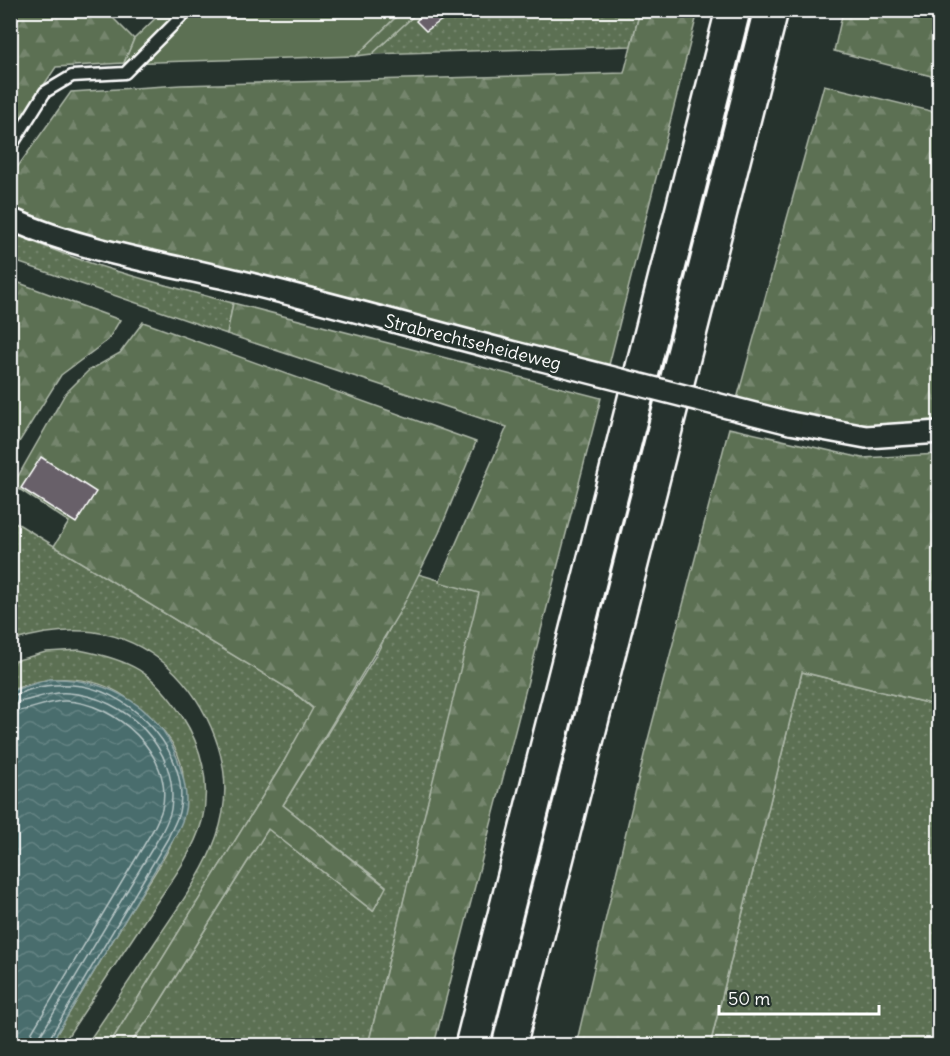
<svg xmlns="http://www.w3.org/2000/svg" width="950" height="1056" font-family="Delius,sans-serif">
  <style>
    .grass { fill: url(#grass-dots); stroke: #aeb8a9; stroke-width: 1.5 }
    .forest { fill: url(#forest-firs); stroke: #aeb8a9; stroke-width: 1.5 }
    .garden { fill: #5c7053; stroke: #aeb8a9; stroke-width: 1.5 }
    .water { fill: url(#water-waves); stroke: #92a7a7; stroke-width: 1.5 }
    .lines { fill: none; stroke-linecap: round; stroke-linejoin: round }
    .shore { stroke: #b6c5c5; stroke-width: 1.5 }
    .building { fill: #686069; stroke: #fff; stroke-width: 1.5 }
    .service-casing { stroke: #fff; stroke-width: 15 }
    .minor-casing { stroke: #fff; stroke-width: 26 }
    .motorway-casing { stroke: #fff; stroke-width: 38 }
    .service { stroke: #26332d; stroke-width: 10 }
    .minor { stroke: #26332d; stroke-width: 21 }
    .motorway { stroke: #26332d; stroke-width: 33 }
    .minor-bridge-casing { stroke: #fff; stroke-width: 26; stroke-linecap: butt }
    .minor-bridge { stroke: #26332d; stroke-width: 21 }
    .labels { text-anchor: middle; dominant-baseline: central; stroke-width: 5; stroke-linejoin: round; paint-order: stroke }
    .street-label { font-size: 18px; fill: #fff; stroke: #26332d }
  </style>
  <defs>
    <pattern id="grass-dots" width="8" height="8" patternUnits="userSpaceOnUse" patternTransform="scale(1.5)"><rect width="8" height="8" fill="#5c7053"/><path d="M2 2h.1M6 6h.1" fill="none" stroke="#74856d" stroke-width="1.8" stroke-linecap="round"/></pattern>
    <pattern id="forest-firs" width="22" height="20" patternUnits="userSpaceOnUse" patternTransform="scale(1.5)"><rect width="22" height="20" fill="#5c7053"/><path d="M5 1l3.5 6h-7zM16 11l3.5 6h-7z" fill="#74856d"/></pattern>
    <pattern id="water-waves" width="16" height="10" patternUnits="userSpaceOnUse" patternTransform="scale(1.5)"><rect width="16" height="10" fill="#496d6d"/><path d="M0 5q4-4 8 0t8 0" fill="none" stroke="#648383"/></pattern>
  </defs>
  <rect width="100%" height="100%" fill="#26332d"/>
  <filter id="ink" filterUnits="userSpaceOnUse"><feTurbulence type="fractalNoise" baseFrequency=".0167" numOctaves="2"/><feDisplacementMap in="SourceGraphic" scale="12" xChannelSelector="R" yChannelSelector="G"/><feConvolveMatrix kernelMatrix="1 2 1 2 8 2 1 2 1" color-interpolation-filters="sRGB"/></filter>
  <g filter="url(#ink)">
    <path class="grass" d="M419,11H640L631,46L372,54Z
      M11,232C82,265 157,283 233,303L227,334L11,260Z
      M10,519L292,691L313,709L283,763L109,1045H86C111,1009 135,972 159,936C202,872 245,817 215,737C205,710 189,685 168,666C119,625 69,624 11,641Z
      M418,574L480,592L368,1045L129,1046L151,1016L268,829L373,911L386,886L283,805L376,655Z
      M79,650C130,660 153,671 182,716C202,747 211,784 202,821C193,854 169,884 150,912C121,956 91,1001 62,1045H50C77,1000 105,954 132,908C145,887 162,865 172,842C178,830 183,793 183,779C183,743 150,714 124,696C92,674 44,674 11,691V662L46,652Z
      M802,672L939,706V1045L710,1046Z"/>
    <path class="forest" d="M11,11H106L134,39L124,63L56,67L11,133Z
      M402,11H419L372,54L356,56Z
      M640,11H698L608,369L86,238L11,206V176L71,92L181,85L624,73Z
      M843,11H939V78L834,51Z
      M824,85L939,113V419L885,426L832,422L737,399Z
      M11,280L120,320L108,340L61,375L11,455Z
      M233,303L601,398L434,1045H368L479,593L439,582L507,427L227,334Z
      M143,322L476,442L439,533L402,608L283,805L386,887L373,911L268,829L151,1016L129,1045H109L283,763L313,708L292,691L54,546L69,522L13,485L65,394L88,371L120,353Z
      M729,428L862,458L939,454V706L802,672L710,1045H576L644,755Z"/>
    <path class="garden" d="M163,11H402L356,56L124,63L134,39Z"/>
    <path class="water" d="M49,679C109,677 165,709 181,770C185,783 188,801 184,815C182,824 177,832 173,840L50,1045H11V691Z"/>
    <g class="lines">
      <path class="shore" d="M10,696C18,695 25,691 32,689C48,684 66,684 82,686C135,695 192,755 179,812C177,821 171,830 168,838L45,1046
        M10,703C31,702 48,691 69,693C125,697 180,748 171,809C170,817 165,826 161,834L40,1036L38,1046
        M10,712C29,712 45,701 65,701C115,702 175,755 162,809C160,816 156,824 153,830L32,1032L29,1046"/>
    </g>
    <path class="building" d="M427,10H432L442,20L426,31L416,21Z
      M41,457L96,492L76,523L21,488Z"/>
    <g class="lines">
      <defs>
        <path id="service" d="M10,148L45,92L72,76L125,73L188,10"/>
        <path id="minor" d="M10,219C83,251 161,263 238,281C328,303 418,328 507,351
          M790,423L866,437L940,432"/>
        <path id="motorway" d="M472,1046L733,10
          M509,1046L771,10"/>
      </defs>
      <use href="#service" class="service-casing"/>
      <use href="#minor" class="minor-casing"/>
      <use href="#motorway" class="motorway-casing"/>
      <use href="#service" class="service"/>
      <use href="#minor" class="minor"/>
      <use href="#motorway" class="motorway"/>
      <defs>
        <path id="minor-bridge" d="M507,351L790,423"/>
      </defs>
      <use href="#minor-bridge" class="minor-bridge-casing"/>
      <use href="#minor-bridge" class="minor-bridge"/>
    </g>
  </g>
  <g class="labels">
    <g class="street-label">
      <text transform="translate(473 342) rotate(14)">Strabrechtseheideweg</text>
    </g>
  </g>
  <rect width="950" height="1056" fill="none" stroke="#26332d" stroke-width="36"/>
  <rect x="18" y="18" width="914" height="1020" fill="none" stroke="#fff" stroke-width="2" filter="url(#ink)"/>
  <path d="M719 1005v9h160v-9" fill="none" stroke="#ffffff" stroke-width="3"/>
  <text x="728" y="1005" font-size="18" fill="#ffffff" stroke="#26332d" stroke-width="4.5" paint-order="stroke">50 m</text>
</svg>
